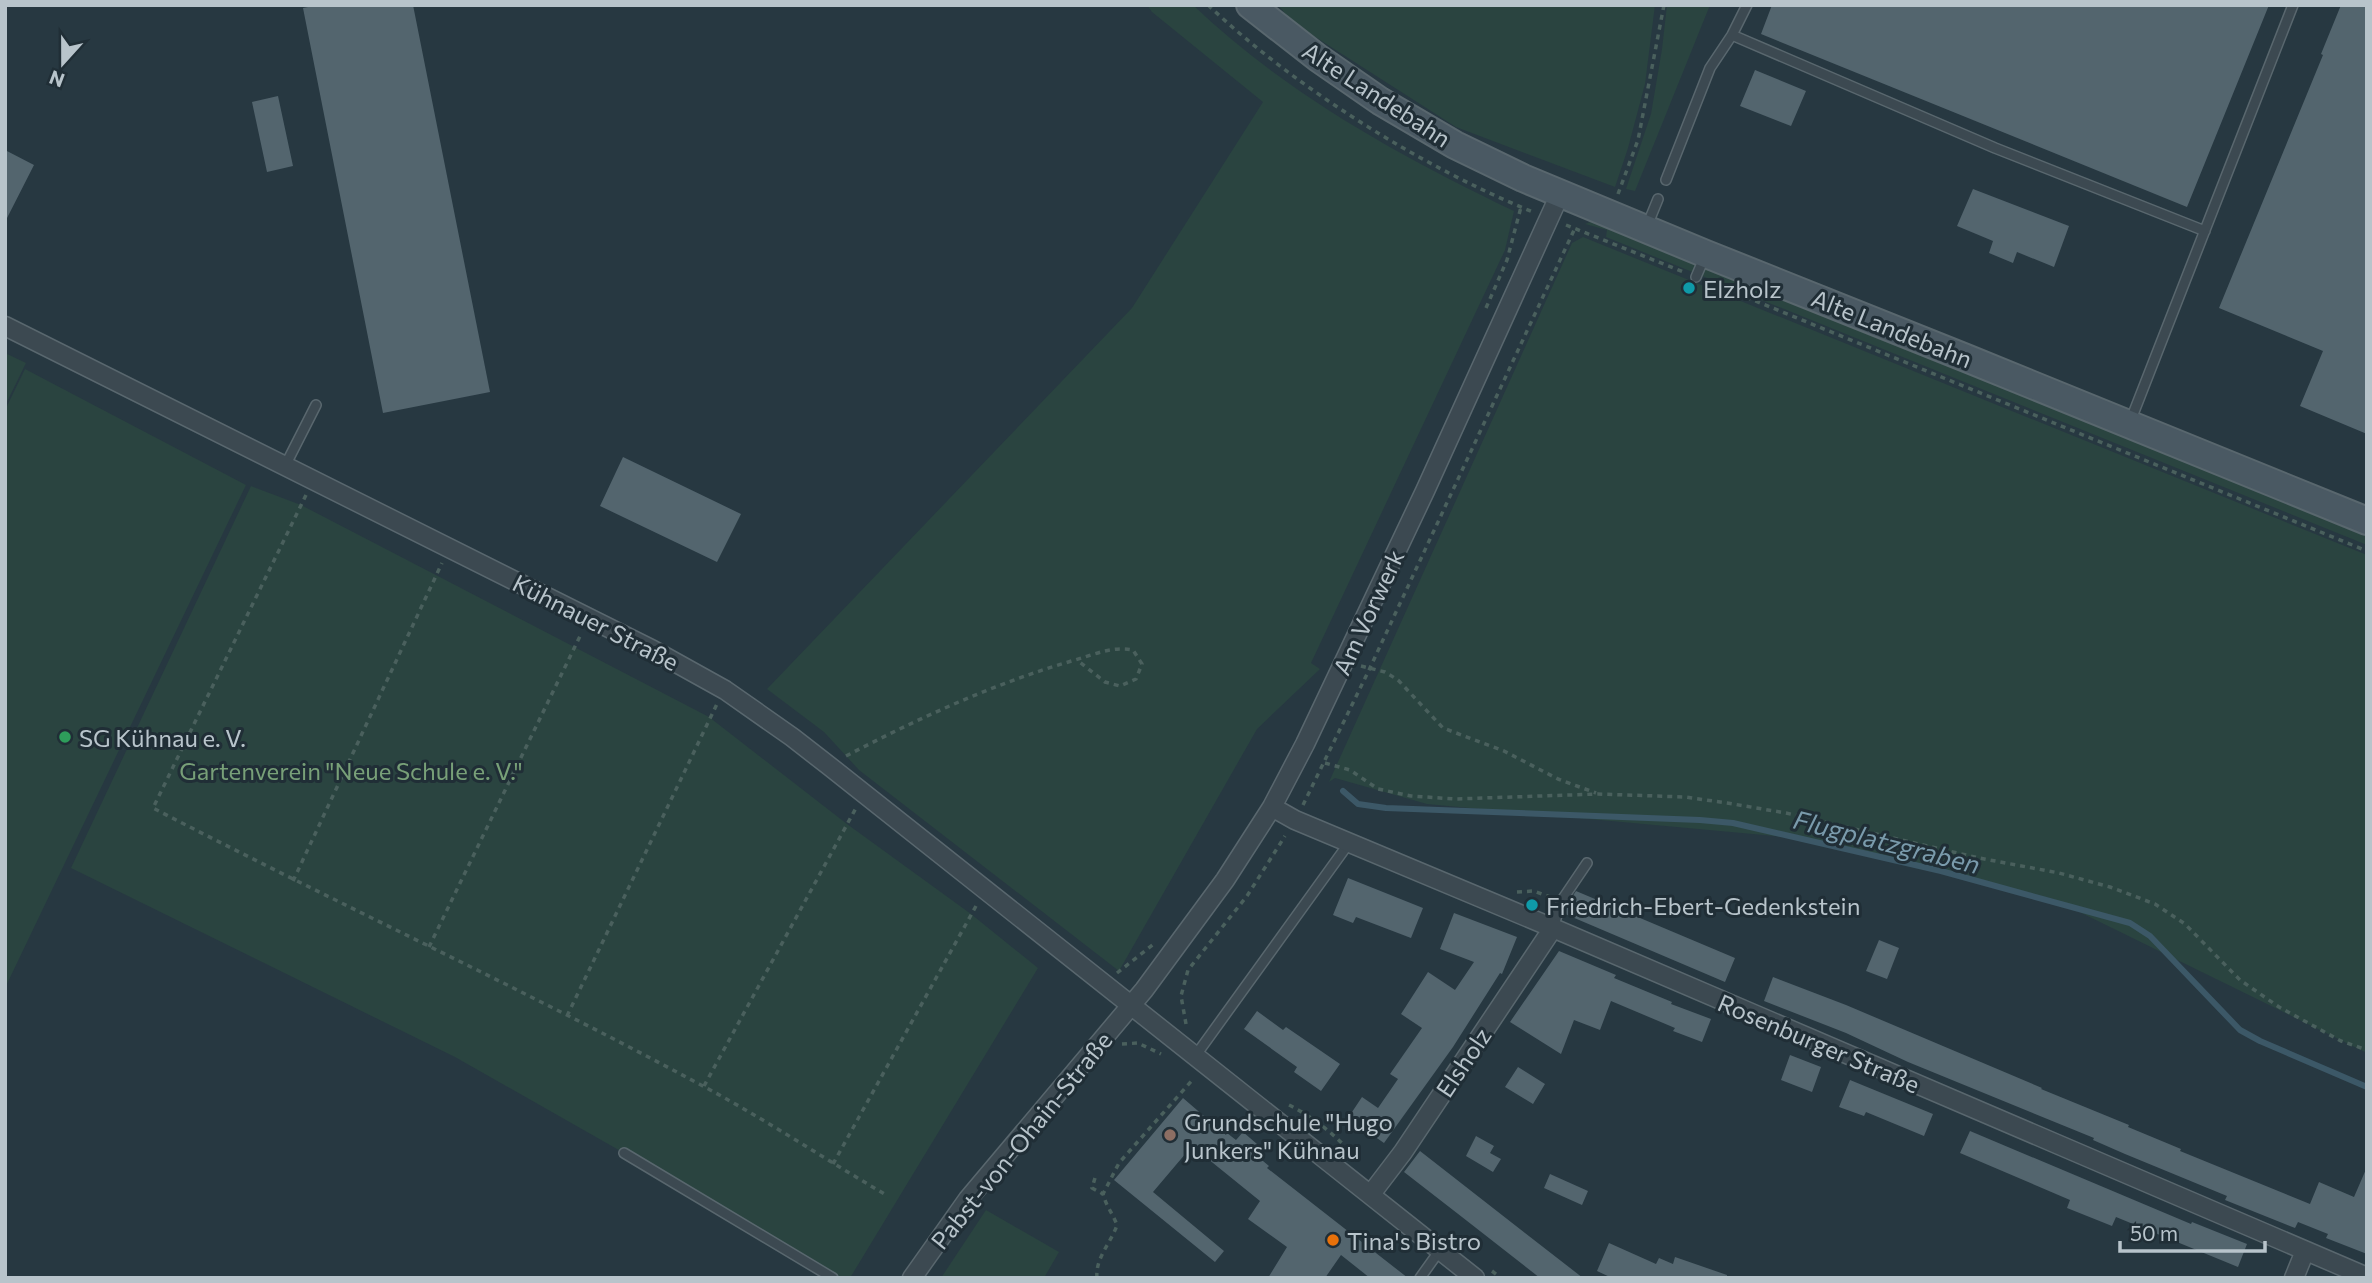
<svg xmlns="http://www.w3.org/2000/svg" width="2372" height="1283" font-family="Commissioner,sans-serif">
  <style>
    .green { fill: #2a4440 }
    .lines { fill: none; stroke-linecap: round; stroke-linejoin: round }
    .stream { stroke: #3c5867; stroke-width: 6 }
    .building { fill: #53656e }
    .lane-casing { stroke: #59676e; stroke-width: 12 }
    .street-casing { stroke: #59676e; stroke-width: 21 }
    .secondary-casing { stroke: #59676e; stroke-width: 30 }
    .path { stroke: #4a605d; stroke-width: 3.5; stroke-dasharray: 5 5; stroke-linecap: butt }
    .lane { stroke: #3c4951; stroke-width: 9 }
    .street { stroke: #3c4951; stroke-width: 18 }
    .secondary { stroke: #4a5963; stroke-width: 26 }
    .culture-dot { fill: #0f9aa8; stroke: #202e36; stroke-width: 2.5 }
    .leisure-dot { fill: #2e9e5b; stroke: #202e36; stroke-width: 2.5 }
    .education-dot { fill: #8d6e63; stroke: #202e36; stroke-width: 2.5 }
    .food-dot { fill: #e8710a; stroke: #202e36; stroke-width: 2.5 }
    .labels { text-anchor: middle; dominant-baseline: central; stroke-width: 6; stroke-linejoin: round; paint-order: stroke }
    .street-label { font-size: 24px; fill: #b8c4cb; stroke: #202e36 }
    .poi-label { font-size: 24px; fill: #b8c4cb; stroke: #202e36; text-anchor: start }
    .park-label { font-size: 24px; fill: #78a078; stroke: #202e36 }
    .water-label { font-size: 26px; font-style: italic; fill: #7a9bac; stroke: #202e36 }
  </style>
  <rect width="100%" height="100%" fill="#273841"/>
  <path class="green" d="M1147,5H1193C1285,93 1399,156 1514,211L1505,250L1311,663L1320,669L1257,729L1119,971L859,770L824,732L767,689L1132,308L1263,102L1152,12Z
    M1278,5H1655L1645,84L1628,148L1615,187L1456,127L1292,22Z
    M1667,5H1710L1635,191L1626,189L1651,114L1662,49Z
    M1590,222L1600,223L2367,533V545L1606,237L1607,230L1585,224Z
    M1583,237L2367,555V1053L2053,899L1795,838L1427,804L1335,778L1329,782L1572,243Z
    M5,353L26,363L5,406Z
    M25,369L246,485L5,988V410Z
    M251,486L301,505L709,717L847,824L971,914L1038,968L850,1278H842L754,1234L624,1153L455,1057L71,868Z
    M986,1210L1059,1252L1044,1278H941Z"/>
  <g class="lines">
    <path class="stream" d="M1343,791L1358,804L1386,808L1700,820L1733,823L1941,871L2130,923L2150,936L2240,1030L2260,1041L2367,1087"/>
  </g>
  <path class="building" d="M318,5H413L490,392L383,413L303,8Z
    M1772,5H2269L2187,207L1761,34Z
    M2341,5H2367V434L2300,406L2323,351L2219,308L2323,55L2321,54Z
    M1755,70L1806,91L1791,126L1740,106Z
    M278,96L293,166L267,172L252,102Z
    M5,150L34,165L5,222Z
    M1973,189L2069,226L2054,267L2017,252L2013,263L1989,253L1993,241L1957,226Z
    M623,457L741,514L717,562L600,506Z
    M1348,878L1423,908L1411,938L1356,917L1353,923L1333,915Z
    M1576,891L1735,958L1725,982L1565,914L1568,903Z
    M1454,913L1517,937L1502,974L1500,973L1453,1047L1384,1143L1348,1118L1362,1097L1378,1108L1398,1079L1390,1074L1422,1028L1401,1014L1428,972L1455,990L1474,962L1440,949Z
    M1879,940L1899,948L1887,979L1866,971Z
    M1559,951L1616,975L1614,978L1672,1002L1671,1004L1711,1019L1702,1042L1673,1031L1675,1028L1611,1001L1600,1030L1574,1020L1561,1054L1510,1022Z
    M1773,977L1846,1005L2042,1088L2041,1089L2129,1125L2128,1127L2181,1149L2180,1151L2310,1204L2319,1182L2354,1197L2367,1167V1254L2326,1238L2328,1234L2298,1222L2295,1228L2225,1200L2227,1196L2125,1154L2093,1140L2094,1138L1908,1062L1846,1033L1764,1001Z
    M1257,1011L1283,1030L1286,1027L1340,1064L1321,1091L1294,1072L1297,1067L1244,1029Z
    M1790,1055L1821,1067L1812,1092L1781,1080Z
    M1518,1067L1545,1084L1533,1104L1505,1087Z
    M1850,1080L1933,1114L1924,1136L1866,1112L1864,1116L1839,1107Z
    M1183,1098L1226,1135L1227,1133L1236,1140L1243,1132L1257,1144L1251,1151L1269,1166L1267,1168L1408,1278H1370L1341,1255L1325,1278H1268L1287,1247L1248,1219L1260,1201L1192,1146L1153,1192L1224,1251L1215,1262L1114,1180Z
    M1970,1131L2191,1224L2192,1222L2247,1244L2238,1267L2116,1217L2112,1226L2067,1208L2070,1200L1960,1153Z
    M1476,1136L1494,1146L1490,1153L1501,1159L1493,1172L1466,1156Z
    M1420,1151L1525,1233L1583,1278H1540L1462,1217L1404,1172Z
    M1550,1174L1588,1191L1582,1205L1544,1188Z
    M1609,1243L1656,1264L1659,1258L1673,1264L1675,1257L1727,1275V1278H1612L1597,1271Z"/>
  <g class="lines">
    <defs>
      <path id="lane" d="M1732,35L1995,148L2205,231
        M1666,180L1710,68L1732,35L1747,5
        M1647,226L1658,199
        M1696,277L1705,256
        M2130,422L2293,5
        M285,466L316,405
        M1553,928L1562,900L1587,863
        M1196,1055L1349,843
        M624,1153L833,1278
        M1420,1278L1440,1250"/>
      <path id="street" d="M5,326L653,650L725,690L792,737L828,765L1475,1278
        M1272,807L1295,820L1553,928L2367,1277
        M1371,1194L1403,1152L1553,928
        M912,1278L968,1199L1144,990L1225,880L1272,807L1305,744L1425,491L1560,194
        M2294,1278L2305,1251"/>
      <path id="secondary" d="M1250,5L1318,58L1380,101L1455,145L1523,178L1706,254L1966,358L2367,521"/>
    </defs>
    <use href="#lane" class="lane-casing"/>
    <use href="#street" class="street-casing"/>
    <use href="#secondary" class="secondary-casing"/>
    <path class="path" d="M1208,5C1297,89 1420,166 1533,212
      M1618,194L1638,140L1664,5
      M1566,225L1686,273
      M1709,282L2367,551
      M1486,308L1507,260L1521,207
      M306,495L153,808C334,902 521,988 701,1085C765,1119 826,1160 888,1196
      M1361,666L1385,672L1398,680L1443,728L1504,751L1558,779L1596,793
      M846,756C919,718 995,683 1075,660C1095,654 1113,646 1133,650L1142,664L1136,679L1120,686L1105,682L1077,660
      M1325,763L1350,770L1378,789L1411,796L1455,799L1598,794L1685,797L1727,803L1786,813L1979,858L2059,873L2110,887L2155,904L2185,924L2240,980L2279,1007L2341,1041L2367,1050
      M1303,805L1369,670L1575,228
      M293,881L442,563
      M1517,892L1534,891L1550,897
      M429,947L581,634
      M1117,973L1155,943
      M567,1016L717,704
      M1186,1024L1181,996L1188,970L1247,896L1285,836
      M1122,1044L1138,1043L1161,1054
      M704,1086L856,808
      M1289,1105C1313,1117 1340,1138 1356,1159
      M833,1164L976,906
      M1095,1178L1092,1188L1103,1194
      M1492,1271L1501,1278
      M1097,1278C1095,1258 1111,1243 1117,1225C1113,1214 1106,1206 1103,1194L1119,1163L1194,1078"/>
    <use href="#lane" class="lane"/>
    <use href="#street" class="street"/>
    <use href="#secondary" class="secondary"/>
  </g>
  <g class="culture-dot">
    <circle cx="1689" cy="288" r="7"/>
    <circle cx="1532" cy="905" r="7"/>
  </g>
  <circle class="leisure-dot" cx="65" cy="737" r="7"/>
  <circle class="education-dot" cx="1170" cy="1135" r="7"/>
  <circle class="food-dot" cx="1333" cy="1240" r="7"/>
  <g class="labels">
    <g class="street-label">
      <text transform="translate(1377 94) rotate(33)">Alte Landebahn</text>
      <text transform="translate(1892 328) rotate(22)">Alte Landebahn</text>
      <text transform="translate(1368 612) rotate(-65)">Am Vorwerk</text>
      <text transform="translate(596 622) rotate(27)">Kühnauer Straße</text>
      <text transform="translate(1819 1043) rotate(23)">Rosenburger Straße</text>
      <text transform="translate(1463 1062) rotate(-56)">Elsholz</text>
      <text transform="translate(1021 1140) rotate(-51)">Pabst-von-Ohain-Straße</text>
    </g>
    <g class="poi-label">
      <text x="1703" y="288">Elzholz</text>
      <text x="79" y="737">SG Kühnau e. V.</text>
      <text x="1546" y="905">Friedrich-Ebert-Gedenkstein</text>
      <text x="1184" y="1121">Grundschule "Hugo<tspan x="1184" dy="28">Junkers" Kühnau</tspan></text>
      <text x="1347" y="1240">Tina's Bistro</text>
    </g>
    <g class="park-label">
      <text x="351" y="770">Gartenverein "Neue Schule e. V."</text>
    </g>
    <g class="water-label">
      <text transform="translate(1887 841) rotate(14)">Flugplatzgraben</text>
    </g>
  </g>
  <rect width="2372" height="1283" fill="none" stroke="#b8c4cb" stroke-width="14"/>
  <g transform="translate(63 63) rotate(201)" stroke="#202e36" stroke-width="5" paint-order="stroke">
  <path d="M0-5L12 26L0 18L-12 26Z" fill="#b8c4cb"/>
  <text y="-10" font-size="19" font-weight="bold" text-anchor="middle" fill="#b8c4cb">N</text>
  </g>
  <path d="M2120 1241v10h145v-10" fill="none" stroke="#b8c4cb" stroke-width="3.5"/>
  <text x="2130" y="1241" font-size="21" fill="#b8c4cb" stroke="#202e36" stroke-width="5" paint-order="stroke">50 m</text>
</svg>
